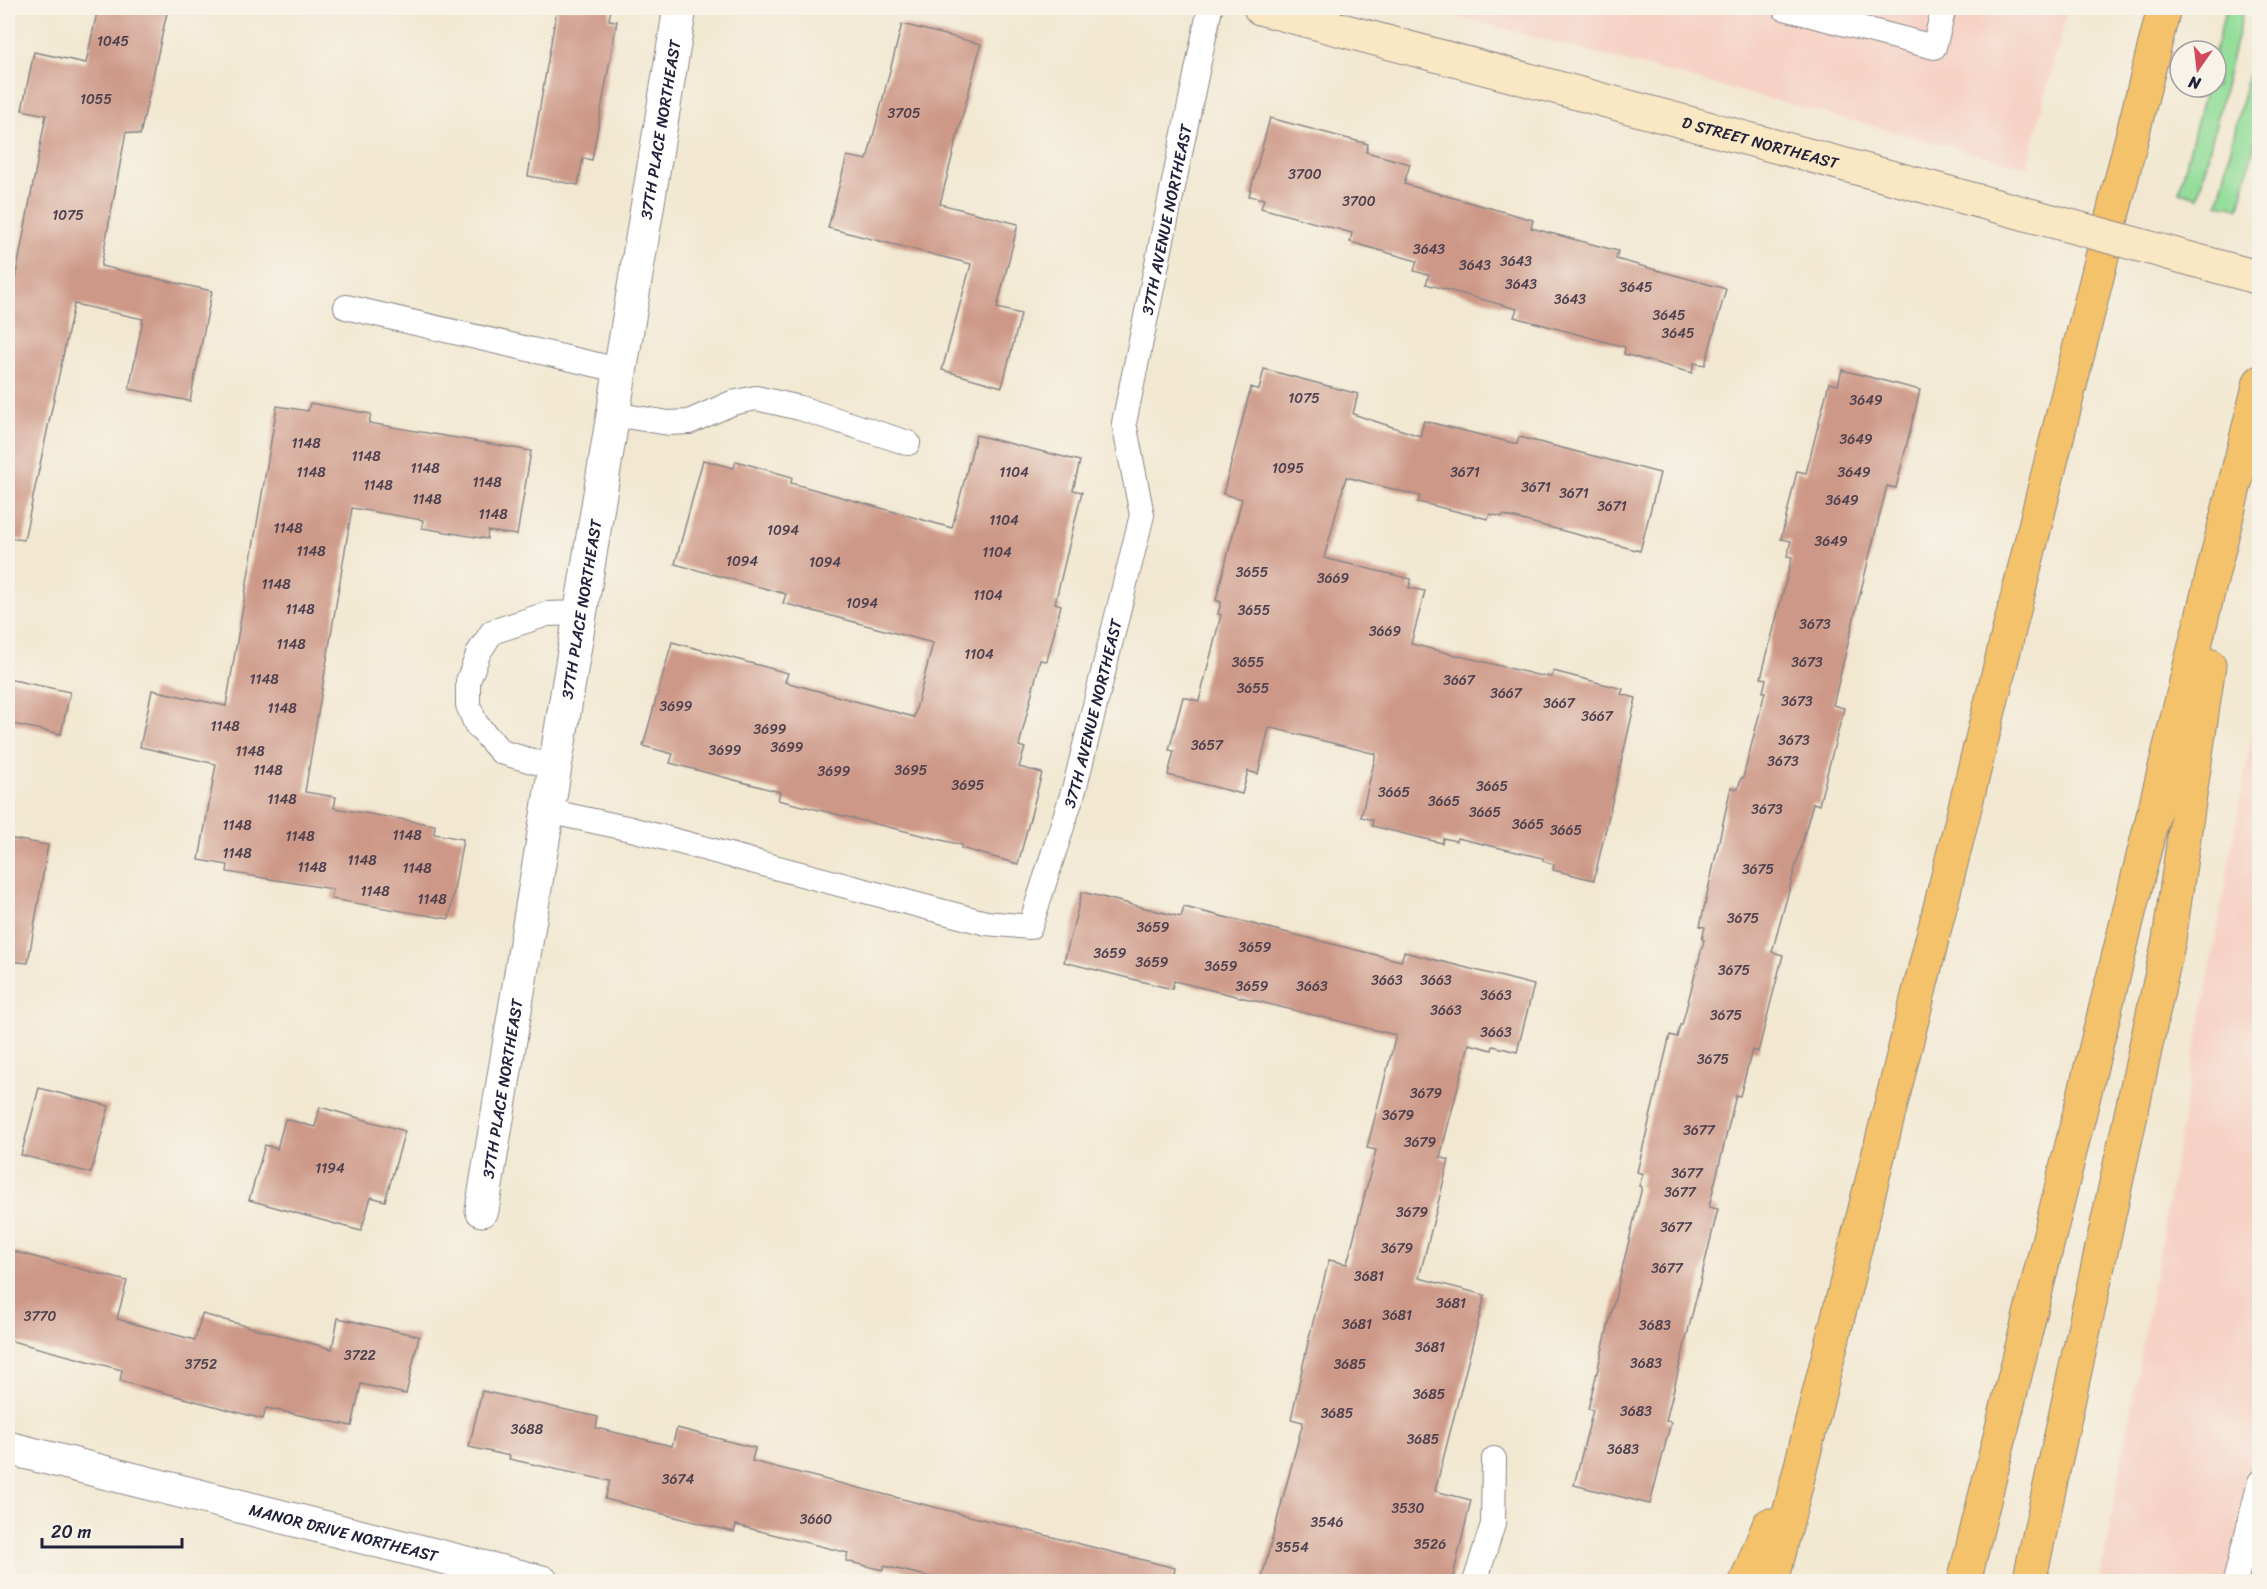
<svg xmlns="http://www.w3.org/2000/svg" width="2267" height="1589" font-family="Sriracha,sans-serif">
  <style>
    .built { fill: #f6d1c5 }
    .green { fill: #93dd99; stroke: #5a806a; stroke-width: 1.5 }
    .building { fill: #cd9887 }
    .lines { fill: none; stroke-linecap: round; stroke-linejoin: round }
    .lane-casing { stroke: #8a8586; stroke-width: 26 }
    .street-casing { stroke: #8a8586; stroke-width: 35 }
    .secondary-casing { stroke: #8a8586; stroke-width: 35 }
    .highway-casing { stroke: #8a8586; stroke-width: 35 }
    .lane { stroke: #fff; stroke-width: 24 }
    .street { stroke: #fff; stroke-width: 33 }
    .secondary { stroke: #fae7c3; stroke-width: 33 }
    .highway { stroke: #f3c26a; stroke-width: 33 }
    .secondary-bridge-casing { stroke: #8a8586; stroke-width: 35; stroke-linecap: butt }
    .secondary-bridge { stroke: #fae7c3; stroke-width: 33 }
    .labels { text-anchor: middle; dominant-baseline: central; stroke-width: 4.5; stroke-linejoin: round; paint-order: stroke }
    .number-label { font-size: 14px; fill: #4d404e }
    .street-label { font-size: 16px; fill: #22223b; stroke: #f7f3e8 }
  </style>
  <rect width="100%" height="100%" fill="#f7f3e8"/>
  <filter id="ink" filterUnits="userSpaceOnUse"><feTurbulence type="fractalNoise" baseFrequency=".0167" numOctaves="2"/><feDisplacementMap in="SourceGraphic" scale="12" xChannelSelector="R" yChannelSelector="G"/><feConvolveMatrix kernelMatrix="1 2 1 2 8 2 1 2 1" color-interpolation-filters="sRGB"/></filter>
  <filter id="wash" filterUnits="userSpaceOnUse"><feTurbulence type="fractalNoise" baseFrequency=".008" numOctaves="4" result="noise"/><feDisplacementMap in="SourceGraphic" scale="24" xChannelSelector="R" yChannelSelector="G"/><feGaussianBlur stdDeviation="1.35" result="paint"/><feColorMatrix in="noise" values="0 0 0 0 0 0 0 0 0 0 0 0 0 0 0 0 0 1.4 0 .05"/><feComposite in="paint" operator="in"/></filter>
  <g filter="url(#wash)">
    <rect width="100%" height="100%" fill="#f2e8d1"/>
    <path class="built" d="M1424,8H2068L2027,167Z
      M2259,696V1581H2100Z"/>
    <path class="green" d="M2226,8H2244L2198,197L2179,192L2206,87H2216L2215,51Z
      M2259,28V126L2239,208L2218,204Z"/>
    <g id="blocks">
      <path class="building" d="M98,8H168L140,135L126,132L101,266L212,291L190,401L129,389L143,319L74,304L24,540L8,538V317L46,115L22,110L34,52L86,63Z
        M557,8H611L609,20L617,21L592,160L583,158L578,185L528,176Z
        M902,24L981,44L940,204L1018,224L997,308L1021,314L1002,387L942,370L971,264L828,228L847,156L867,160Z
        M1270,118L1368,144L1366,152L1410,164L1404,184L1533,220L1531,228L1618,251L1616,259L1726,289L1705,365L1694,363L1692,373L1624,354L1625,347L1514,317L1517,309L1426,284L1429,275L1414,271L1417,261L1350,242L1352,233L1261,208L1264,199L1249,196Z
        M1264,369L1358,394L1353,414L1420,436L1424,421L1517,444L1519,437L1660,473L1640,551L1503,515L1502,517L1490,514L1488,519L1418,502L1420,496L1346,477L1324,558L1411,579L1409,588L1425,591L1411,644L1537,675L1552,677L1553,671L1623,689L1621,694L1636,698L1594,880L1553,870L1554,864L1543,861V858L1457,838L1456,841L1443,838L1442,843L1372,826L1373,820L1361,817L1376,754L1276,729L1269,728L1258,774L1248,771L1242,794L1168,775L1174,751L1169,750L1183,697L1199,701L1221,615L1218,614L1221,602L1216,600L1242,499L1223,494L1251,387L1259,390Z
        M1842,370L1920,390L1896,488L1887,486L1855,614L1833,705L1844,708L1819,805L1813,803L1772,952L1783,955L1758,1052L1752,1050L1740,1096L1736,1095L1709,1207L1718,1209L1666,1421L1671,1422L1650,1504L1574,1485L1593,1410L1588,1409L1642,1187L1639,1186L1643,1174L1637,1172L1660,1076L1670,1035L1677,1037L1680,1025H1682L1704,940L1702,939L1705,927L1700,926L1731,787L1738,789L1741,778H1743L1765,692H1763L1766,679L1761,678L1792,557L1787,556L1791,541L1781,539L1797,471L1806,473L1829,383L1838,385Z
        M310,403L371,414L369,423L531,451L517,535L488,531L487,539L422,528L423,520L352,508L305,792L336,797L334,808L435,825L434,834L463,839L449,919L331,899L333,889L227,872L228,865L199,860L216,764L140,747L152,690L226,706L277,406L308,411Z
        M976,435L1080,461L1073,490L1082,492L1055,603L1061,605L1047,661L1040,660L1019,746L1025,748L1019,767L1042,773L1018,864L961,848L962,845L778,800L780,792L670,763L673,754L643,746L672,642L788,673L785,682L914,717L933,643L783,603L786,594L675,564L703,460L734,468L736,461L792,477L791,483L952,528Z
        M8,679L70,692L61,734L8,723Z
        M8,838L48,845L28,963L8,961Z
        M1082,892L1181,917L1184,907L1401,961L1404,952L1534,985L1517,1052L1493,1046L1492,1050L1469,1044L1440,1157L1449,1160L1419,1278L1485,1295L1435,1491L1471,1500L1452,1581H1261L1303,1422L1291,1419L1310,1334L1329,1260L1347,1264L1376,1150L1367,1148L1396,1035L1174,981L1172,989L1064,962Z
        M39,1088L109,1106L91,1173L21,1155Z
        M320,1107L405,1131L385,1201L371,1197L361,1231L249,1200L265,1145L277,1149L285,1119L315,1127Z
        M8,1250L127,1281L117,1319L195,1340L202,1314L332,1349L338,1318L419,1336L406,1394L361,1384L352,1426L266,1408L263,1419L120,1381L122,1370L8,1340Z
        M482,1391L598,1417L596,1428L672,1446L677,1428L755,1448L752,1461L1175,1568L1173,1581H947L884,1566L883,1570L846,1561L848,1553L736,1525L734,1532L605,1499L610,1481L509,1459L510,1456L469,1447Z"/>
    </g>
  </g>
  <g filter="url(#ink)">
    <use href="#blocks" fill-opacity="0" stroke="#8a8586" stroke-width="1.5"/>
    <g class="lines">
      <defs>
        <g id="lane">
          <path d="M1784,8L1934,47L1944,8"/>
          <path d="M346,307L619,370"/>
          <path d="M612,414L669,423L689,422L732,403L756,398L800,408L908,443"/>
          <path d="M553,767L501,752L476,724L468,705V681L479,652L492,632L547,614L579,613"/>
          <path id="s1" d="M547,811L631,829L986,923L1030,927L1075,786L1142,515L1124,423L1210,8"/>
          <path d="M1475,1582L1493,1524L1494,1459"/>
          <path d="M2235,1582L2260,1482"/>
        </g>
        <g id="street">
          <path id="s2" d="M482,1210L680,8"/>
          <path id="s3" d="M8,1448L542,1582"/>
        </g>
        <g id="secondary">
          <path id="s4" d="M1260,8L1920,185"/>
        </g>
        <path id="highway" d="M1746,1582L1769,1525
          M1772,1582L2164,8
          M1964,1582L2260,382
          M2029,1582L2169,940L2209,665"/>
      </defs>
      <use href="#lane" class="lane-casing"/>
      <use href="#street" class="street-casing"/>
      <use href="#secondary" class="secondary-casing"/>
      <use href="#highway" class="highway-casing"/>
      <use href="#lane" class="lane"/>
      <use href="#street" class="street"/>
      <use href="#secondary" class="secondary"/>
      <use href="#highway" class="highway"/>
      <defs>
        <path id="secondary-bridge" d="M1920,185L2260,278"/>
      </defs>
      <use href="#secondary-bridge" class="secondary-bridge-casing"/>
      <use href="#secondary-bridge" class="secondary-bridge"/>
    </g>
  </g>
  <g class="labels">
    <g class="number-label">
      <text x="113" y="41">1045</text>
      <text x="96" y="99">1055</text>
      <text x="904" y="113">3705</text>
      <text x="1305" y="174">3700</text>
      <text x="1359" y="201">3700</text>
      <text x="68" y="215">1075</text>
      <text x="1429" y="249">3643</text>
      <text x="1516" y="261">3643</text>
      <text x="1475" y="265">3643</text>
      <text x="1521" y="284">3643</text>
      <text x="1636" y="287">3645</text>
      <text x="1570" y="299">3643</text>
      <text x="1669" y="315">3645</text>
      <text x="1678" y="333">3645</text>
      <text x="1304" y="398">1075</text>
      <text x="1866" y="400">3649</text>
      <text x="1856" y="439">3649</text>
      <text x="306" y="443">1148</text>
      <text x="366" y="456">1148</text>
      <text x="425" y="468">1148</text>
      <text x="1288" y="468">1095</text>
      <text x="311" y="472">1148</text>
      <text x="1014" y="472">1104</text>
      <text x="1465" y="472">3671</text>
      <text x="1854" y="472">3649</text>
      <text x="487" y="482">1148</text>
      <text x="378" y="485">1148</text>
      <text x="1536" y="487">3671</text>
      <text x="1574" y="493">3671</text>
      <text x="427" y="499">1148</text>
      <text x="1842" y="500">3649</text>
      <text x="1612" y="506">3671</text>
      <text x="493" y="514">1148</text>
      <text x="1004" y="520">1104</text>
      <text x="288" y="528">1148</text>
      <text x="783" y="530">1094</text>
      <text x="1831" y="541">3649</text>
      <text x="311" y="551">1148</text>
      <text x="997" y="552">1104</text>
      <text x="742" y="561">1094</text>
      <text x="825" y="562">1094</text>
      <text x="1252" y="572">3655</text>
      <text x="1333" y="578">3669</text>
      <text x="276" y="584">1148</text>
      <text x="988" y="595">1104</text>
      <text x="862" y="603">1094</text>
      <text x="300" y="609">1148</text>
      <text x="1254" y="610">3655</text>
      <text x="1815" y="624">3673</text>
      <text x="1385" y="631">3669</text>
      <text x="291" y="644">1148</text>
      <text x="979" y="654">1104</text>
      <text x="1248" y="662">3655</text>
      <text x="1807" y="662">3673</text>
      <text x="264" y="679">1148</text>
      <text x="1459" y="680">3667</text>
      <text x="1253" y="688">3655</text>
      <text x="1506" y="693">3667</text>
      <text x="1797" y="701">3673</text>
      <text x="1559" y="703">3667</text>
      <text x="676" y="706">3699</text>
      <text x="282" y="708">1148</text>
      <text x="1597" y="716">3667</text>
      <text x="225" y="726">1148</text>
      <text x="770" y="729">3699</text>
      <text x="1794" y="740">3673</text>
      <text x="1207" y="745">3657</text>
      <text x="787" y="747">3699</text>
      <text x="725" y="750">3699</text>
      <text x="250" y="751">1148</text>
      <text x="1783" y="761">3673</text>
      <text x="268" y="770">1148</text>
      <text x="911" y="770">3695</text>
      <text x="834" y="771">3699</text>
      <text x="968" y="785">3695</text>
      <text x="1492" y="786">3665</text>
      <text x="1394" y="792">3665</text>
      <text x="282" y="799">1148</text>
      <text x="1444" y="801">3665</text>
      <text x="1767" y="809">3673</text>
      <text x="1485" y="812">3665</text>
      <text x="1528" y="824">3665</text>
      <text x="237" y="825">1148</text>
      <text x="1566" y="830">3665</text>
      <text x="407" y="835">1148</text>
      <text x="300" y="836">1148</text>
      <text x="237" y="853">1148</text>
      <text x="362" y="860">1148</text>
      <text x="312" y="867">1148</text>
      <text x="417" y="868">1148</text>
      <text x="1758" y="869">3675</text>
      <text x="375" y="891">1148</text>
      <text x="432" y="899">1148</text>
      <text x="1743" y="918">3675</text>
      <text x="1153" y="927">3659</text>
      <text x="1255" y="947">3659</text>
      <text x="1110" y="953">3659</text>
      <text x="1152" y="962">3659</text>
      <text x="1221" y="966">3659</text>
      <text x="1734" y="970">3675</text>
      <text x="1387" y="980">3663</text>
      <text x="1436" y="980">3663</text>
      <text x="1252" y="986">3659</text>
      <text x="1312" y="986">3663</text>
      <text x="1496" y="995">3663</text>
      <text x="1446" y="1010">3663</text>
      <text x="1726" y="1015">3675</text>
      <text x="1496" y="1032">3663</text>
      <text x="1713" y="1059">3675</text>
      <text x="1426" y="1093">3679</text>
      <text x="1398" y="1115">3679</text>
      <text x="1699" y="1130">3677</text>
      <text x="1420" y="1142">3679</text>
      <text x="330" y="1168">1194</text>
      <text x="1687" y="1173">3677</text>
      <text x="1680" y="1192">3677</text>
      <text x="1412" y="1212">3679</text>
      <text x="1676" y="1227">3677</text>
      <text x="1397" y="1248">3679</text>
      <text x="1667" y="1268">3677</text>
      <text x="1369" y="1276">3681</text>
      <text x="1451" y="1303">3681</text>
      <text x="1397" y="1315">3681</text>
      <text x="40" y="1316">3770</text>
      <text x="1357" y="1324">3681</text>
      <text x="1655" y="1325">3683</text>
      <text x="1430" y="1347">3681</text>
      <text x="360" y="1355">3722</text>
      <text x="1646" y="1363">3683</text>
      <text x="201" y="1364">3752</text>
      <text x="1350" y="1364">3685</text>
      <text x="1429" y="1394">3685</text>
      <text x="1636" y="1411">3683</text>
      <text x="1337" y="1413">3685</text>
      <text x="527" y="1429">3688</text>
      <text x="1423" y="1439">3685</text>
      <text x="1623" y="1449">3683</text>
      <text x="678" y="1479">3674</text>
      <text x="1408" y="1508">3530</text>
      <text x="816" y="1519">3660</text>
      <text x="1327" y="1522">3546</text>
      <text x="1430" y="1544">3526</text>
      <text x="1292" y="1547">3554</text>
    </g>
    <g class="street-label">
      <text stroke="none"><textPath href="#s2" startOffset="1095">37TH PLACE NORTHEAST</textPath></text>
      <text stroke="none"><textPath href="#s4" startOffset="518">D STREET NORTHEAST</textPath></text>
      <text stroke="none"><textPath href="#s1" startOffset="1226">37TH AVENUE NORTHEAST</textPath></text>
      <text stroke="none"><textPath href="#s2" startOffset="609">37TH PLACE NORTHEAST</textPath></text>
      <text stroke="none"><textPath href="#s1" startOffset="720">37TH AVENUE NORTHEAST</textPath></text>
      <text stroke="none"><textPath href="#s2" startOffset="123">37TH PLACE NORTHEAST</textPath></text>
      <text stroke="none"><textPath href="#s3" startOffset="346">MANOR DRIVE NORTHEAST</textPath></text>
    </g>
  </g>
  <rect width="2267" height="1589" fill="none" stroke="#f7f3e8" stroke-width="30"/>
  <g transform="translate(2198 69) rotate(194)"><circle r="28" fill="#f7f3e8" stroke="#a29fa3" stroke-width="1.5"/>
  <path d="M0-4.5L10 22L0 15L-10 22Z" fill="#d1495b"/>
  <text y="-9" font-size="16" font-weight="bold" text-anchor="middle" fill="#22223b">N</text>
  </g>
  <path d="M42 1538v9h140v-9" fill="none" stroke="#22223b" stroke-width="3"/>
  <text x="51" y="1538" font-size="18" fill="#22223b" stroke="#f7f3e8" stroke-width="4.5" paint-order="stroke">20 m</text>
</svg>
